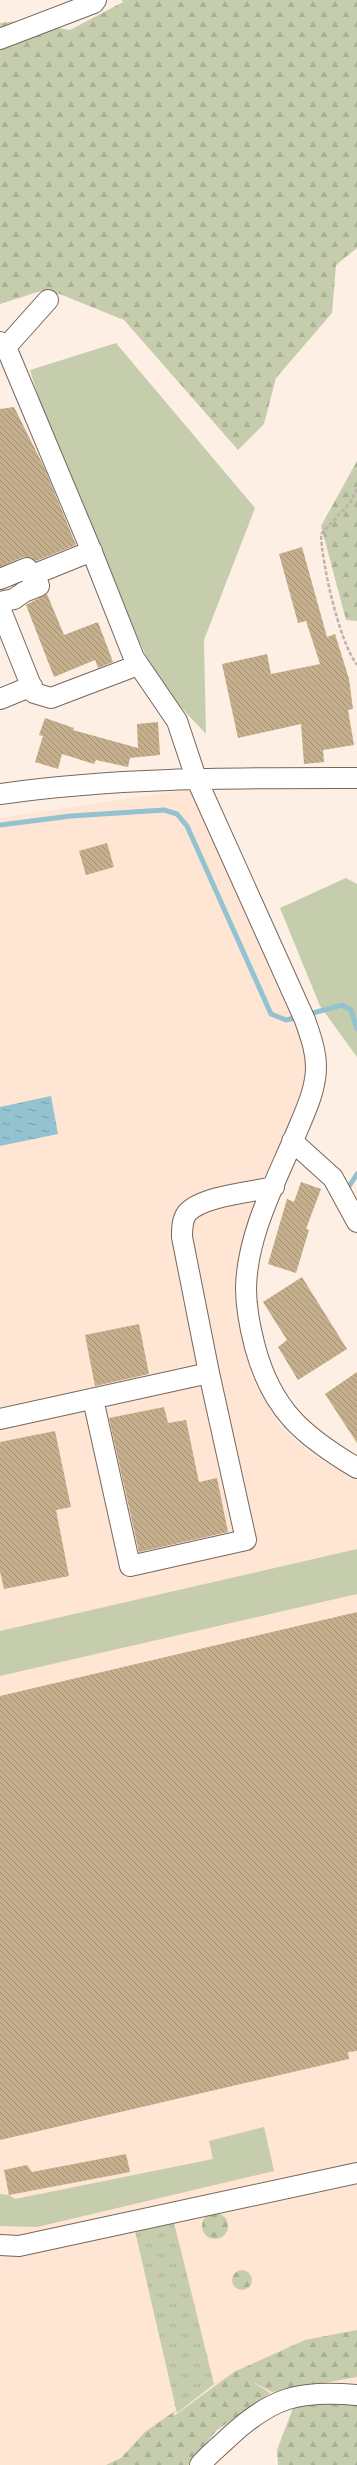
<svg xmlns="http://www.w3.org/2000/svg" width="357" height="2465" font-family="'Alegreya Sans',sans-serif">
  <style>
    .built { fill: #ffe5d4 }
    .grass { fill: #c5cdad }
    .forest { fill: url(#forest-firs) }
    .park { fill: url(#park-tufts) }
    .water { fill: url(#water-ripples) }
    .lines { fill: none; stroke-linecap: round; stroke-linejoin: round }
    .stream { stroke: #93c2d1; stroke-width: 5 }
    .building { fill: url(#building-back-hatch) }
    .minor-casing { stroke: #77675c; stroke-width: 22 }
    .path { stroke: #bfb2aa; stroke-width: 2.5; stroke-dasharray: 4 2; stroke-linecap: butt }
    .minor { stroke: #fff; stroke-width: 20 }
  </style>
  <defs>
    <pattern id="forest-firs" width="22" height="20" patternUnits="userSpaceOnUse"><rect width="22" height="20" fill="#c5cdad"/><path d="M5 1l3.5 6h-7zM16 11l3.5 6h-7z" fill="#aab095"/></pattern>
    <pattern id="park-tufts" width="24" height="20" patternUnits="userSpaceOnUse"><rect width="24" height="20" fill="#c5cdad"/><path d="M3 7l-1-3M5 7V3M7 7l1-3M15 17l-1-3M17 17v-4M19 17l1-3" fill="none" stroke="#aab095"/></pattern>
    <pattern id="water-ripples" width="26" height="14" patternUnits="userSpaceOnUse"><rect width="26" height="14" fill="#93c2d1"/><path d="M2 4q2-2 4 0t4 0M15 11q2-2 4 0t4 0" fill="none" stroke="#799eaa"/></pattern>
    <pattern id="building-back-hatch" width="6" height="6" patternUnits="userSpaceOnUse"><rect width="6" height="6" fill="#c5af8c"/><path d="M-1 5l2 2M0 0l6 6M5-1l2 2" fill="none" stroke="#a18f73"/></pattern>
  </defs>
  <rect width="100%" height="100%" fill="#feefe5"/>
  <path class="built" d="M189,789L287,1001L305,1056L306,1084L245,1237L235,1301L252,1379L279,1425L309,1452L357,1480V2383L334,2382L278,2393L216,2431L188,2465H0V818Z"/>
  <path class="grass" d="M116,343L255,508L204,640L206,734L159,684L105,567L57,442L40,403L30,370Z
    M346,878L357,884V1057L320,1006L280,908Z
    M357,1549V1594L0,1676V1631Z
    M264,2127L274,2171L37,2227L0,2226V2194L9,2195L15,2199L213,2159L209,2141Z"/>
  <path class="forest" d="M122,0H357V248L336,265L332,313L276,378L264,424L238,450L124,320L47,289L0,304V23L18,21L70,30L123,2Z
    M357,461V621L346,620L321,526Z
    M202 2226a13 13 0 1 1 26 0a13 13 0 1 1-26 0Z
    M232 2280a10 10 0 1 1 20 0a10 10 0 1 1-20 0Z
    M357,2330V2377L272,2392L253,2382L270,2393L216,2431L188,2465H106L121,2458L145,2432L175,2411L174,2416L234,2372L305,2340Z
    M298,2395L357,2397V2465H278L277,2450Z"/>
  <path class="park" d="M174,2223L214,2384L177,2413L135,2231Z"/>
  <path class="water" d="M51,1096L58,1134L0,1146V1107Z"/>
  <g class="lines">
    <path class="stream" d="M0,825L71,816L164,810L177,814L187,826L271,1014L286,1020L299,1017
      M306,1015L342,1005L351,1010L357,1029
      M346,1191L357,1174"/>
  </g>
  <path class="building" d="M14,407L44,467L76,545L36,561L29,557H23L0,567V409Z
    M302,547L327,637L335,634L349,679L353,709L348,710L354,745L323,750L324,762L304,764L301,724L238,738L222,664L267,654L271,674L320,664L306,621L298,623L279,554Z
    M47,594L64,635L98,622L113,662L98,668L95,660L54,677L26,605Z
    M45,718L74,728L73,730L138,748L137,724L158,722L160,755L130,758L128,767L96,760L94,764L62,754L58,769L35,762L43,736L39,735Z
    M107,843L114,867L86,875L79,851Z
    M301,1182L321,1189L306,1229L309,1230L296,1273L268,1264L287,1199L294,1202Z
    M302,1277L347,1349L298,1380L278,1347L287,1340L263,1302Z
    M139,1324L149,1374L95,1386L85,1335Z
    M357,1372V1443L325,1394Z
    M164,1407L168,1423L186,1420L199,1482L217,1478L228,1532L139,1552L109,1418Z
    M55,1431L71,1507L56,1510L69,1576L4,1589L0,1571V1442Z
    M357,1612V2051L348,2052L349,2059L0,2140V1696Z
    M126,2154L130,2172L9,2195L4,2170L27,2165L32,2172Z"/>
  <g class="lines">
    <defs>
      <path id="minor" d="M0,39L94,3L96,0
        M0,342L6,347L94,557L134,658L177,721L196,778L305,1020C310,1035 316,1050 316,1067C316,1091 304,1114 295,1136C275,1183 247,1235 246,1288C246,1308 250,1328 255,1347C272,1410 303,1436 357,1468
        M6,347L48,300
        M0,579L27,568L31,576L35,574
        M0,602L14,599L24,592L39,586L35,574L92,551
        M0,608L34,693L51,698L138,665
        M0,699L32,686
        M0,794C118,777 238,778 357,778
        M292,1141L333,1178L357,1222
        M209,1373L182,1237C182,1228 182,1220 187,1213C202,1196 252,1192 274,1187
        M0,1419L209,1373L246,1540L130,1566L93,1399
        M0,2245L19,2246L357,2173
        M200,2465C208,2455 220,2446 229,2437C272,2397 299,2390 357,2395"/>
    </defs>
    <use href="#minor" class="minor-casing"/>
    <path class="path" d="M357,489L350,503L321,534C322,564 339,641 357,665"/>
    <use href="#minor" class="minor"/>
  </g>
</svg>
